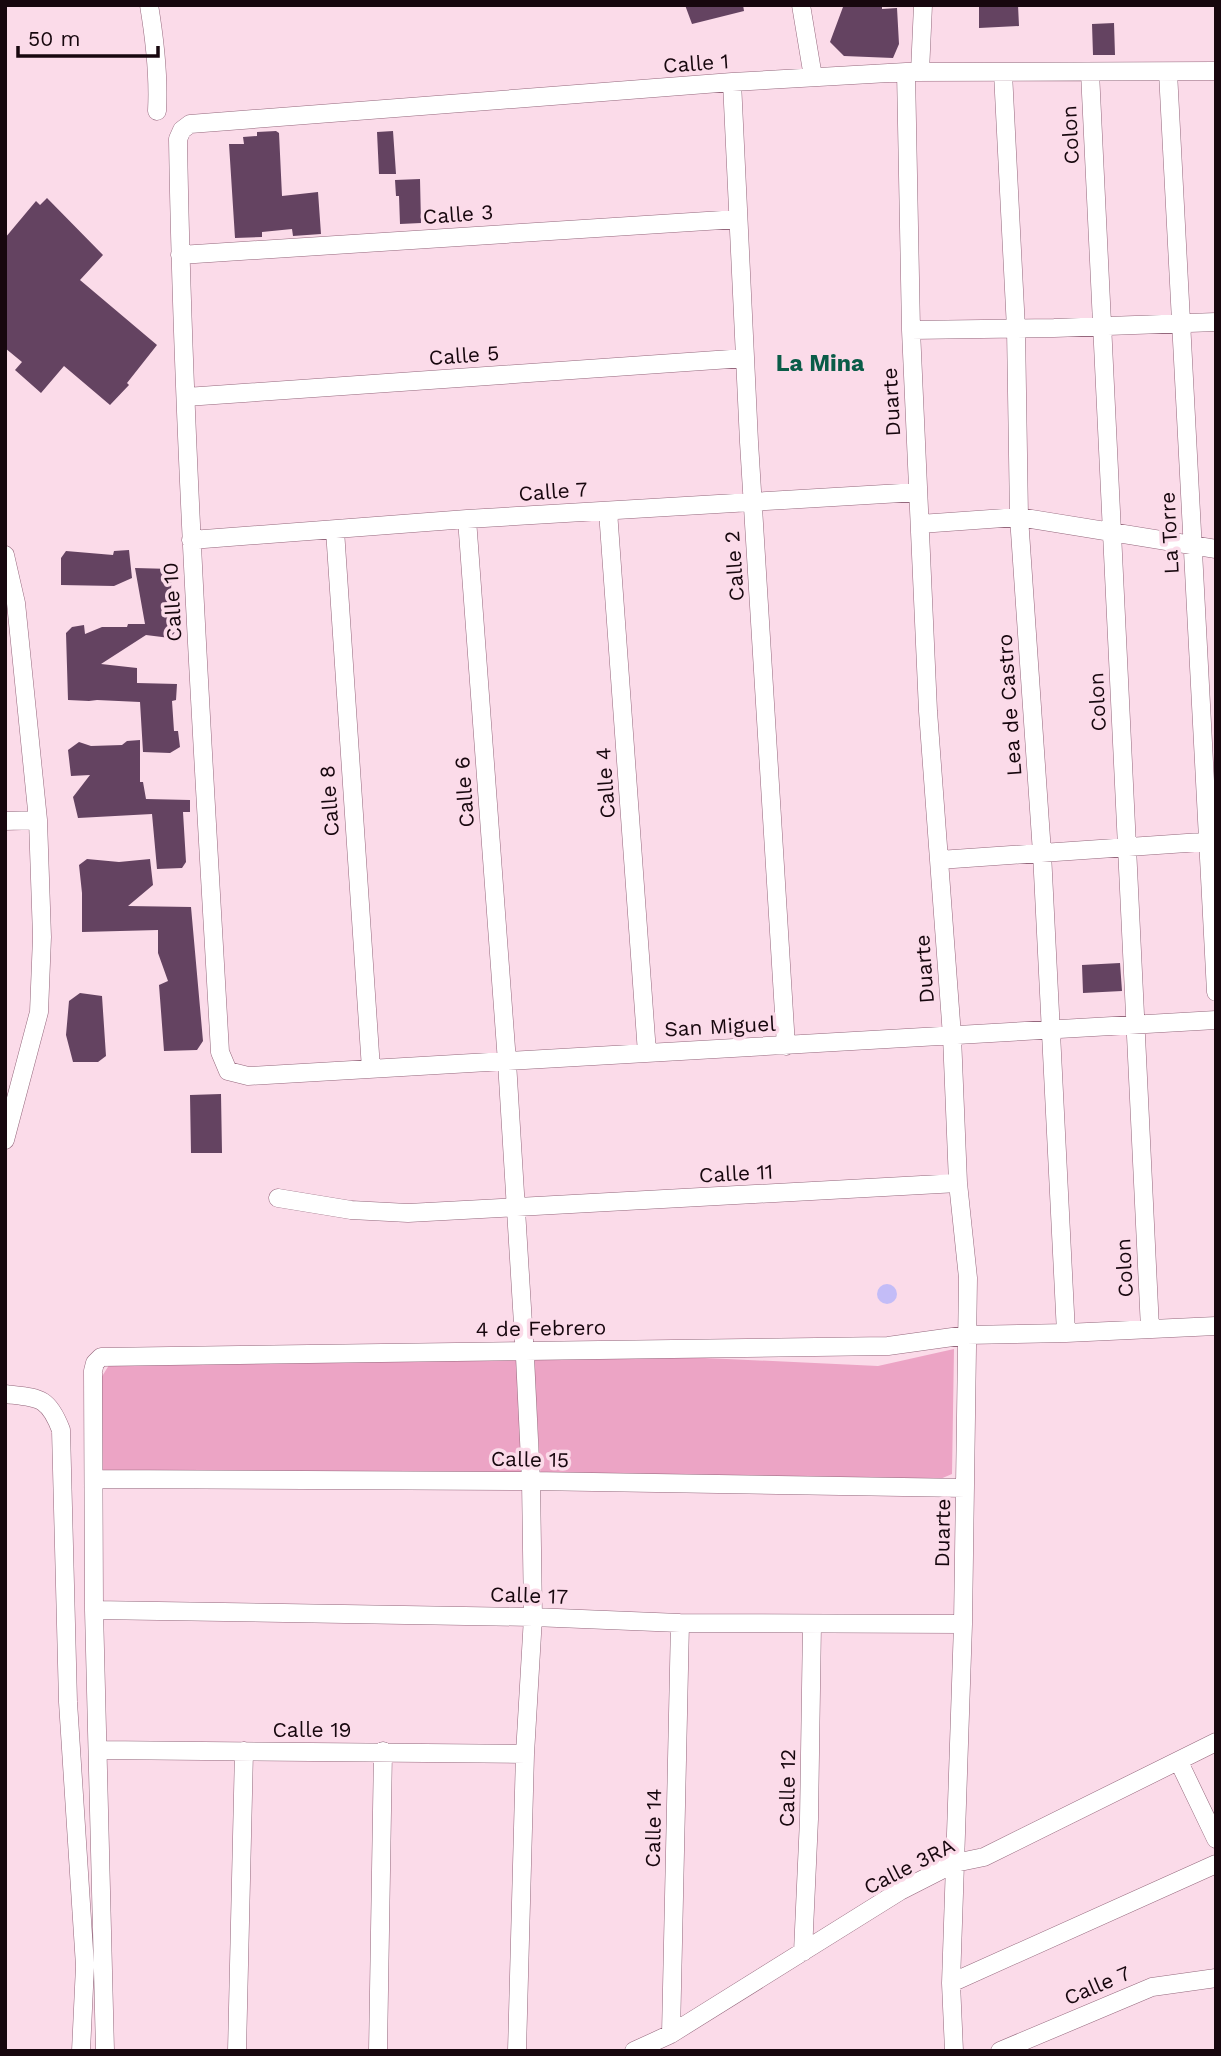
<svg xmlns="http://www.w3.org/2000/svg" width="1221" height="2056" font-family="'Work Sans',sans-serif">
  <style>
    .green { fill: #eca4c5 }
    .water { fill: #c3bcf7 }
    .building { fill: #644361 }
    .lines { fill: none; stroke-linecap: round; stroke-linejoin: round }
    .minor-casing { stroke: #94677c; stroke-width: 19 }
    .minor { stroke: #fff; stroke-width: 18 }
    .labels { text-anchor: middle; dominant-baseline: central; stroke-width: 7; stroke-linejoin: round; paint-order: stroke }
    .street-label { font-size: 21px; fill: #17070e; stroke: #fbdbe9 }
    .neighbourhood-label { font-size: 23px; font-weight: bold; fill: #0a5c48; stroke: #fbdbe9 }
  </style>
  <rect width="100%" height="100%" fill="#fbdbe9"/>
  <path class="green" d="M954,1349L952,1474L919,1488L541,1483L533,1350L878,1366Z
    M114,1357H525L531,1481L101,1479L93,1391Z"/>
  <path class="water" d="M877 1294a10 10 0 1 1 20 0a10 10 0 1 1-20 0Z"/>
  <path class="building" d="M685,5H743L744,11L692,24Z
    M855,5H882V9L897,8L899,44L893,58L844,56L830,42L843,7Z
    M979,5H1018L1019,26L979,28Z
    M1114,23L1115,55H1093L1092,24Z
    M276,131L279,133L282,196L318,192L321,234L293,236L292,229L262,232V237L235,238L229,144H244L243,137L257,136V132Z
    M393,131L396,174H379L377,132Z
    M420,179L421,223L400,224L399,196H396L395,180Z
    M47,198L103,255L80,280L157,345L127,383L129,385L110,405L64,366L41,393L15,370L22,362L5,348V238L36,201L40,205Z
    M129,550L132,578L114,586L61,585V558L66,551L113,555L114,551Z
    M135,568L172,569L170,613L174,614L176,631L170,638L146,635L101,664L137,668V683L177,684L176,700L172,701L174,731H178L180,747L170,753L143,752L140,702L97,700L89,701L68,700L66,633L72,627L84,625L85,634L102,627H127L128,624H145Z
    M140,740V782H143L146,799L190,800V812H183L186,862L182,868L157,869L152,814L78,818L73,797L90,775L71,776L68,750L79,742L91,746L122,745L127,741Z
    M87,859L119,862L150,859L153,885L128,906L191,907L203,1041L197,1050L164,1051L159,985L168,981L158,953V930L82,932V893L79,865Z
    M1120,963L1122,991L1083,993L1082,965Z
    M80,993L102,996L106,1056L98,1062H73L66,1035L69,1001Z
    M221,1094L222,1153H191L190,1095Z"/>
  <g class="lines">
    <defs>
      <path id="minor" d="M149,5C155,41 159,75 157,111
        M801,5L813,77
        M1216,71L906,72L732,82L190,124L182,130L178,139C183,444 203,748 220,1052L228,1071L248,1076L1216,1020
        M906,72L911,330L928,711L952,1036L958,1183L968,1278L963,1624L951,1983L954,2051
        M920,72L923,5
        M1090,72L1150,1329
        M1168,72L1216,992
        M1003,73L1016,329L1019,517L1042,853L1066,1333
        M732,82L749,442L786,1046
        M180,255L738,219
        M911,330L1054,328L1216,322
        M186,397L745,358
        M608,511L647,1053
        M467,519L507,1062L525,1357L531,1481L533,1617L525,1754L517,2051
        M920,524L1019,517L1216,549
        M335,530L371,1069
        M191,540L467,519L918,492
        M5,555L16,603L38,820L42,937L39,1012L5,1140
        M5,821L38,820
        M939,860L1216,841
        M278,1198L351,1210L408,1213L958,1183
        M5,1394C39,1398 48,1396 61,1430L68,1702L85,1966L81,2051
        M94,1479L531,1481L965,1488
        M94,1610L533,1617L680,1623L963,1624
        M99,1750L525,1754
        M1179,1762L1216,1839
        M803,1952L809,1819L812,1624
        M951,1983L1216,1864
        M671,2034L680,1623
        M105,2051L94,1610L93,1371L95,1363L101,1357L888,1346L967,1335L1066,1333L1216,1326
        M237,2051L244,1751
        M378,2051L383,1751
        M634,2051L671,2034L900,1891L955,1863L984,1857L1216,1742
        M1000,2051L1152,1987L1216,1978"/>
    </defs>
    <use href="#minor" class="minor-casing"/>
    <use href="#minor" class="minor"/>
  </g>
  <g class="labels">
    <g class="street-label">
      <text transform="translate(696 63) rotate(-4)">Calle 1</text>
      <text transform="translate(1070 135) rotate(-93)">Colon</text>
      <text transform="translate(458 214) rotate(-4)">Calle 3</text>
      <text transform="translate(464 355) rotate(-4)">Calle 5</text>
      <text transform="translate(891 402) rotate(-93)">Duarte</text>
      <text transform="translate(553 491) rotate(-4)">Calle 7</text>
      <text transform="translate(1169 533) rotate(-93)">La Torre</text>
      <text transform="translate(734 566) rotate(-94)">Calle 2</text>
      <text transform="translate(172 602) rotate(-93)">Calle 10</text>
      <text transform="translate(1097 702) rotate(-93)">Colon</text>
      <text transform="translate(1009 705) rotate(-94)">Lea de Castro</text>
      <text transform="translate(605 783) rotate(-94)">Calle 4</text>
      <text transform="translate(464 792) rotate(-94)">Calle 6</text>
      <text transform="translate(329 801) rotate(-94)">Calle 8</text>
      <text transform="translate(924 969) rotate(-94)">Duarte</text>
      <text transform="translate(720 1026) rotate(-3)">San Miguel</text>
      <text transform="translate(736 1173) rotate(-3)">Calle 11</text>
      <text transform="translate(1124 1268) rotate(-93)">Colon</text>
      <text transform="translate(541 1328) rotate(-1)">4 de Febrero</text>
      <text transform="translate(530 1459) rotate(1)">Calle 15</text>
      <text transform="translate(942 1533) rotate(-89)">Duarte</text>
      <text transform="translate(529 1595) rotate(2)">Calle 17</text>
      <text x="312" y="1729">Calle 19</text>
      <text transform="translate(787 1788) rotate(-89)">Calle 12</text>
      <text transform="translate(653 1828) rotate(-89)">Calle 14</text>
      <text transform="translate(909 1866) rotate(-27)">Calle 3RA</text>
      <text transform="translate(1097 1985) rotate(-23)">Calle 7</text>
    </g>
    <g class="neighbourhood-label">
      <text x="820" y="363">La Mina</text>
    </g>
  </g>
  <rect width="1221" height="2056" fill="none" stroke="#17070e" stroke-width="14"/>
  <path d="M18 46v10h140v-10" fill="none" stroke="#17070e" stroke-width="3.5"/>
  <text x="28" y="46" font-size="21" fill="#17070e" stroke="#fbdbe9" stroke-width="5" paint-order="stroke">50 m</text>
</svg>
